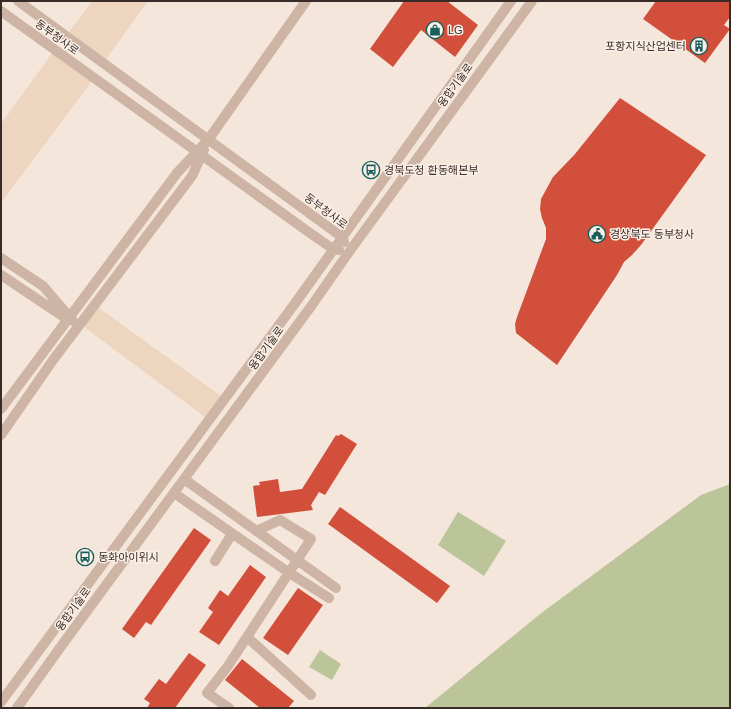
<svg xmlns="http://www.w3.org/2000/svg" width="731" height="709" font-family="Helvetica,'Noto Sans KR',sans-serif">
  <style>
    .green { fill: #bbc599 }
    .plaza { fill: #eed5c0 }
    .building { fill: #d2503b }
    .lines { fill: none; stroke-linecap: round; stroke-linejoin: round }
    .minor { stroke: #ceb4a5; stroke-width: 10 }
    .labels { text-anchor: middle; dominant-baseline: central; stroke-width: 3; stroke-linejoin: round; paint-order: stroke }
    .poi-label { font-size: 11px; fill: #392b27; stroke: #fbf0e8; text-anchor: start }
    .street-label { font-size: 11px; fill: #392b27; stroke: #fbf0e8 }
  </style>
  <rect width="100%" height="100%" fill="#f4e6db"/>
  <path class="green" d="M730,484V708H425L540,614L701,495Z
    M458,512L506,541L484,576L438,545Z
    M320,650L341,664L332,680L309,667Z"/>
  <path class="plaza" d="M92,1H148L103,63L66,36Z
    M55,49L94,78L1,203V124Z
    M95,305L225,399L209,420L80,324Z"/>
  <path class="building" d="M404,1H447L478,25L455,57L421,30L393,67L370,49Z
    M656,1H730V17L724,25L730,29L705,63L643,19Z
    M620,98L706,155L641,245L632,255L624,262L617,275L557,365L516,333L515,324L517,317L546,239V228L542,218L540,209L541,199L553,177L575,154Z
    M341,434L357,444L325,495L319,492L311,505L313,510L257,517L253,486L260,485L259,482L278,479L280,492L302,489L336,435L338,436Z
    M340,507L450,586L437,603L328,524Z
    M194,528L211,540L151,625L146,622L134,638L122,629Z
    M250,565L266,577L219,645L199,632L213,612L208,608L220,590L228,596Z
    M298,588L323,605L288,655L263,638Z
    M189,653L206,665L175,708H147L150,703L144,699L159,679L166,684Z
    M242,659L294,701L288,708H260L225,680Z"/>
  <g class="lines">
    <path class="minor" d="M18,1L342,237L344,242
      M1,11L310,233L333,249L339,250
      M1,258L43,286L73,321
      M1,275L67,319
      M1,409L177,173L208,140L306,1
      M1,435L53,360L192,176L204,150
      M184,479L336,588
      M174,493L288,572L329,598
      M215,561L232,534
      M247,637L311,695
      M1,702L296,302L511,1
      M17,708L62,645L312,305L349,252L532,1
      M229,708L207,693L228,666L311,539L280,520L256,531"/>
  </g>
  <defs>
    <symbol id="shop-ring" viewBox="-11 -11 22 22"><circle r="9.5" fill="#fbf0e8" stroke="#185f5c" stroke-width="1.5"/><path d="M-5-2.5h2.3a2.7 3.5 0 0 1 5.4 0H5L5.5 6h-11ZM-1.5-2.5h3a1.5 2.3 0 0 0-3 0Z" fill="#185f5c"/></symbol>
    <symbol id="building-ring" viewBox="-11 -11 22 22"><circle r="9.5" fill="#fbf0e8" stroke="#185f5c" stroke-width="1.5"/><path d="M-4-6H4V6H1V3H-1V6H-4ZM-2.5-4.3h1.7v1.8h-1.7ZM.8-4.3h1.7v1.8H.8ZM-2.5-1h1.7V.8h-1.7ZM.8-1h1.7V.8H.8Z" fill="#185f5c"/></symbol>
    <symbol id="bus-ring" viewBox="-11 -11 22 22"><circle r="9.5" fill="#fbf0e8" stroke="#185f5c" stroke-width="1.5"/><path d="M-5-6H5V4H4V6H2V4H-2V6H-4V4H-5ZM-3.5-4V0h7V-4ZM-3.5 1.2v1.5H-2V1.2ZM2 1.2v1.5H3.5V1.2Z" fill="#185f5c"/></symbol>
    <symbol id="civic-ring" viewBox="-11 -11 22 22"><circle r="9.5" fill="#fbf0e8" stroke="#185f5c" stroke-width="1.5"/><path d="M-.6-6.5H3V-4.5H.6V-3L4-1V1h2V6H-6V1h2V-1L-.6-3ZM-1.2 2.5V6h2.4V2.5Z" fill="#185f5c"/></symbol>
  </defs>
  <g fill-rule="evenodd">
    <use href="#shop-ring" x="425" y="20" width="20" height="20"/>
    <use href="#building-ring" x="689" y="36" width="20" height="20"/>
    <use href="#bus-ring" x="361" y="160" width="20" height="20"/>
    <use href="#civic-ring" x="587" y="224" width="20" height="20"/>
    <use href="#bus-ring" x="75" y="547" width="20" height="20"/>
  </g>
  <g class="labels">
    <g class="poi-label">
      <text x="448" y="30">LG</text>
      <text x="686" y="46" text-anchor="end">포항지식산업센터</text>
      <text x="384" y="170">경북도청 환동해본부</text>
      <text x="610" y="234">경상북도 동부청사</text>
      <text x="98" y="557">동화아이위시</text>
    </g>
    <g class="street-label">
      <text transform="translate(57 37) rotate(36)">동부청사로</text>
      <text transform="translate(455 85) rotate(-54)">융합기술로</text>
      <text transform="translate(326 211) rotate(37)">동부청사로</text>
      <text transform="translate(266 348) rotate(-54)">융합기술로</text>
      <text transform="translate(73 609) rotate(-54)">융합기술로</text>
    </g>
  </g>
  <rect width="731" height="709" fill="none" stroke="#392b27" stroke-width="4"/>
</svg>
